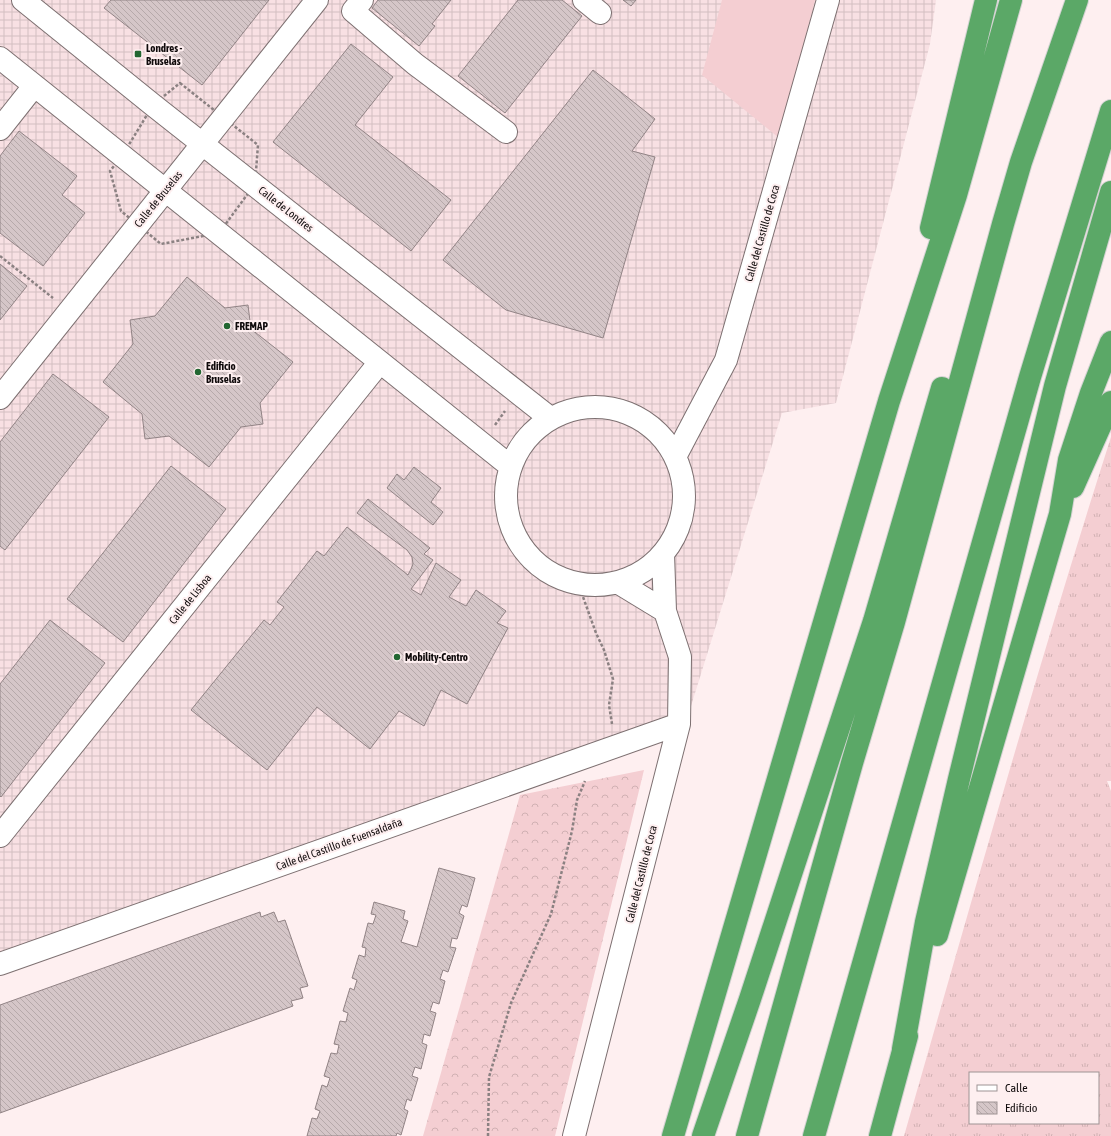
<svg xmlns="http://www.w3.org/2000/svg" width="1111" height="1136" font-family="'Asap Condensed',sans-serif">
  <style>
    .industrial { fill: url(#industrial-grid) }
    .grass { fill: url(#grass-tufts); fill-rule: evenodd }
    .forest { fill: url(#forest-crowns) }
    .pitch { fill: #f4ced2 }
    .building { fill: url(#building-back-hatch); stroke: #918385 }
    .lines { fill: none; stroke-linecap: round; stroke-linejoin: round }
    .minor-casing { stroke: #7d7071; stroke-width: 24 }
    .highway-casing { stroke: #d4d3d3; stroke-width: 24 }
    .path { stroke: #8b8182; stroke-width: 2.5; stroke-dasharray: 3 2; stroke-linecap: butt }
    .minor { stroke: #fff; stroke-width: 22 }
    .highway { stroke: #5ba867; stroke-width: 22 }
    .poi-dot { fill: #226631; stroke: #feeff0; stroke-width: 1.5 }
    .labels { text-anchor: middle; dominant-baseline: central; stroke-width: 4; stroke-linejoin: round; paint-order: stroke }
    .poi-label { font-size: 11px; font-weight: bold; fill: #0f0a0b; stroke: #feeff0; text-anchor: start }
    .street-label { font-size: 11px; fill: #0f0a0b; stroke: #feeff0 }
  </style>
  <defs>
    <pattern id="industrial-grid" width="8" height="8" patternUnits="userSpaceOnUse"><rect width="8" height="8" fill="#f8e0e3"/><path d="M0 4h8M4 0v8" fill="none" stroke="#d3bfc1"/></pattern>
    <pattern id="grass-tufts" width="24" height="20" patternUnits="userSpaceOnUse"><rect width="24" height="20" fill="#f4ced2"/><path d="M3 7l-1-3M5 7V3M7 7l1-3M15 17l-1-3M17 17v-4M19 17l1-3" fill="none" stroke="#d0b0b3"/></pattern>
    <pattern id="forest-crowns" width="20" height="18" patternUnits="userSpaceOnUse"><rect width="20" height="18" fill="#f4ced2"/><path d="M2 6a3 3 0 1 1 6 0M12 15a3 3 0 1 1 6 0" fill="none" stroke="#d0b0b3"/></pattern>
    <pattern id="building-back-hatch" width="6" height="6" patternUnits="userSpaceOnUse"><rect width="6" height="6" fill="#d5c6c8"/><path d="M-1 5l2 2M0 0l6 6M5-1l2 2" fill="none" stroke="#b6a9aa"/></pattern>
  </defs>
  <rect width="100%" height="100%" fill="#feeff0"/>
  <path class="industrial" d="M0,0H936L930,44L836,403L782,413L687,719L0,960Z"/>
  <path class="grass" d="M1111,437V781H1107L1111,791V1136H904C971,903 1037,669 1111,437ZM970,1073H1098V1123H970Z"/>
  <path class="forest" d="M644,770L555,1136H423L520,795Z"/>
  <path class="pitch" d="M722,0H815L779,138L702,75Z"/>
  <path class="building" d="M111,0H269L202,85L104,8Z
    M378,0H451L432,24L435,26L419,46L372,8Z
    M518,0H562L582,16L505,113L458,76Z
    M623,0H636L631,6Z
    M351,44L393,77L355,125L451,200L411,251L273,142Z
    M593,70L655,119L632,151L655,157L603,338L506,310L443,260Z
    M19,131L77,176L62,195L85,213L43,266L0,233V156Z
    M0,264L27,286L0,320Z
    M187,277L225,308L248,305L251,329L293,362L260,403L263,424L241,427L209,467L169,436L145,439L142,414L103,382L133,344L130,320L155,316Z
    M53,374L109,417L5,550L0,546V442Z
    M171,466L226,509L123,642L67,599Z
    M414,467L441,488L431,502L443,512L433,525L387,488L397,474L404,480Z
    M368,499L430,548L424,554L433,560L411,589L421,595L436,563L461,580L449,597L466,606L476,590L506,611L497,623L508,628L467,704L441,690L424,726L399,711L370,749L317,707L267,770L191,710L264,620L270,625L284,607L277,602L317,551L324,556L347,527L408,575L411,569L413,564L412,557L407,550L357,513Z
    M50,620L105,663L1,797L0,796V684Z
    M439,868L475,878L467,907L462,905L459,913L464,916L457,939L452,938L450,947L456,948L448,972L443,970L440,979L445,981L439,1004L433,1002L430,1011L436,1013L430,1036L424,1034L422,1043L427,1045L421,1069L415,1067L412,1076L418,1078L411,1101L407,1099L404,1109L408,1111L401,1135L397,1133L396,1136H307L312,1118L317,1119L320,1111L315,1109L322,1085L327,1087L330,1078L324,1076L331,1053L337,1054L339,1045L334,1044L340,1021L346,1022L348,1013L343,1011L350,988L354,990L357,980L352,978L359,955L365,957L366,948L362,947L368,923L373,924L376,915L371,914L374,902L405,911L403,919L408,921L401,942L417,947Z
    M260,912L261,917L274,912L278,922L285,920L308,986L300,988L303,998L291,1001L293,1006L0,1113V1005Z"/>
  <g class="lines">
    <defs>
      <path id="minor" d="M23,0L153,105L550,418
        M362,0L353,11L415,64L506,132
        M584,0L600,13
        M0,58L510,466
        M0,129L34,86
        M0,398L317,0
        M506 496a89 89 0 1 1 178 0a89 89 0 1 1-178 0Z
        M675,457L726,360L828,0
        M619,583L665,611
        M0,836L380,362
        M0,964L679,724
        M574,1136L679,724L680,657L665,611L663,554"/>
      <path id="highway" d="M931,228L986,0
        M1073,487L1111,402
        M937,935L1060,514L1069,460L1091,393L1111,342
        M903,1049L926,922L959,779L1055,386L1111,192
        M673,1136L889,401L956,195L1011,0
        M703,1136L750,999L874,621L942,388
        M747,1136L852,763L894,622L1003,224L1021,162L1077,0
        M814,1136L1030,377L1111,111
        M880,1136L907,1036"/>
    </defs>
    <use href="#minor" class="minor-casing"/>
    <use href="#highway" class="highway-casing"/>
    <path class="path" d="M180,83L258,145L255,184L219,233L161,244L121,211L110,171L122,156L153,105Z
      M0,256L53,298
      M495,425L505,411
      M578,583L596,633L604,650L613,679L609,705L612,724
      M488,1136L489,1077L511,1003L551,914L572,831L577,800L585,781"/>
    <use href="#minor" class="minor"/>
    <use href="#highway" class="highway"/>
  </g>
  <g class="poi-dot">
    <rect x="134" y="50" width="8" height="8" rx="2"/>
    <circle cx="227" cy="326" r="4"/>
    <circle cx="198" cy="372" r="4"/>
    <circle cx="397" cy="657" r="4"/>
  </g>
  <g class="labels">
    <g class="poi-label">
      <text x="146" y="48">Londres -<tspan x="146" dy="13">Bruselas</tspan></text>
      <text x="235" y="326">FREMAP</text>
      <text x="206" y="366">Edificio<tspan x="206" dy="13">Bruselas</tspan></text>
      <text x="405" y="657">Mobility-Centro</text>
    </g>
    <g class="street-label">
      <text transform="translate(158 199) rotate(-51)">Calle de Bruselas</text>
      <text transform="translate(286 209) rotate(38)">Calle de Londres</text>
      <text transform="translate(762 233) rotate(-74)">Calle del Castillo de Coca</text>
      <text transform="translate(190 599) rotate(-51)">Calle de Lisboa</text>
      <text transform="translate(339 844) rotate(-20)">Calle del Castillo de Fuensaldaña</text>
      <text transform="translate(641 874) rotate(-76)">Calle del Castillo de Coca</text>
    </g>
  </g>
  <rect x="969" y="1072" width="130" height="52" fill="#feeff0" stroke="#9e9394"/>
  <rect x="977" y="1085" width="20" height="6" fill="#ffffff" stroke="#9e9394"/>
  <text x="1005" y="1092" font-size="12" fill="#0f0a0b">Calle</text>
  <rect x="977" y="1102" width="20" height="12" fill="url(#building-back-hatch)" stroke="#9e9394"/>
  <text x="1005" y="1112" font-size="12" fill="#0f0a0b">Edificio</text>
</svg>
